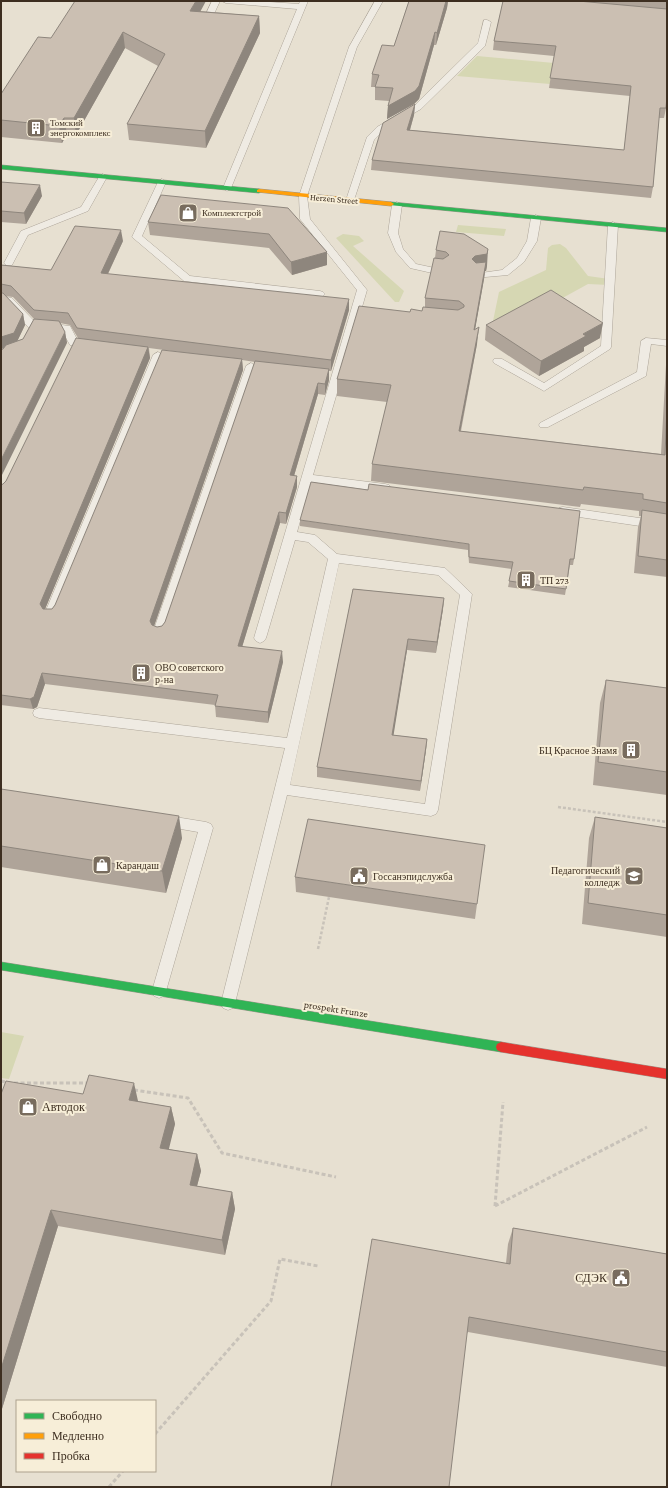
<svg xmlns="http://www.w3.org/2000/svg" width="668" height="1488" font-family="'Crimson Pro',serif">
  <style>
    .green { fill: #d6d7b3 }
    .lines { fill: none; stroke-linecap: round; stroke-linejoin: round }
    .lane-casing { stroke: #ada599; stroke-width: 1 }
    .fast-casing { stroke: #9c958a; stroke-width: 1 }
    .slow-casing { stroke: #9c958a; stroke-width: 1 }
    .jam-casing { stroke: #9c958a; stroke-width: 1 }
    .path-far1 { stroke: #c8c2b9; stroke-width: 2.5; stroke-dasharray: 3 2; stroke-linecap: butt }
    .path { stroke: #c8c2b9; stroke-width: 3; stroke-dasharray: 4 2.5; stroke-linecap: butt }
    .lane { fill: #efebe3; fill-rule: evenodd }
    .fast { fill: #30b455; fill-rule: evenodd }
    .slow { fill: #ff9f0a; fill-rule: evenodd }
    .jam { fill: #e5322d; fill-rule: evenodd }
    .wall { fill: #afa499; fill-rule: evenodd }
    .shaded-wall { fill: #8e867d }
    .building { fill: #cbbfb2; stroke: #8e867d }
    .labels { text-anchor: middle; dominant-baseline: central; stroke-width: 4; stroke-linejoin: round; paint-order: stroke }
    .far-poi-label { font-size: 9px; fill: #3d2e20; stroke: #f7eed8; text-anchor: start }
    .far-street-label { font-size: 9px; fill: #3d2e20; stroke: #f7eed8 }
    .poi-label { font-size: 10px; fill: #3d2e20; stroke: #f7eed8; text-anchor: start }
    .street-label { font-size: 10px; fill: #3d2e20; stroke: #f7eed8 }
    .near-poi-label { font-size: 12px; fill: #3d2e20; stroke: #f7eed8; text-anchor: start }
  </style>
  <rect width="100%" height="100%" fill="#e7e0d1"/>
  <path class="green" d="M477,56L554,63L550,84L457,76Z
    M458,225L506,229L504,236L456,232Z
    M343,234L359,236L364,241L353,246L404,291L399,302H395L336,238Z
    M560,244L566,248L588,276L609,279V285L588,284L508,328L492,326L499,292L546,270L548,248L552,245Z
    M1,1032L24,1036L9,1079L1,1078Z"/>
  <g class="lines">
    <defs>
      <path id="lane" d="M212,1H220L214,14L210,16L206,14Z
        M222,1H255L299,4L300,1H308L231,188L227,191L223,188L297,9L226,3Z
        M375,1H383L357,47L307,196L310,219L367,290L313,475L385,484L389,485L391,488L389,491L385,492L311,482L297,532L315,535L337,554L445,568L472,594L438,810L436,814L431,816L287,795L235,1003L233,1008L228,1010L223,1008L221,1003L285,748L39,718L34,716L33,713L34,710L39,708L287,738L328,559L308,542L295,540L266,638L264,641L260,643L256,641L254,638L357,290L300,219L299,196L349,47ZM339,563L438,575L460,595L425,804L290,785Z
        M484,20H487L491,22L485,46L421,109L383,131L374,140L354,200L353,202H347L346,200L367,137L377,127L415,105L478,43Z
        M103,174L107,177L88,211L28,235L12,265H6L4,263L21,231L81,207L99,177Z
        M162,179L166,182L142,236L190,276L320,291L323,292L325,294L323,296L320,297L184,281L132,237L158,182Z
        M397,202L402,205L398,233L403,249L416,264L444,270L446,272L444,274L441,275L410,268L396,252L388,233L392,205Z
        M536,215L541,218L537,241L524,262L508,275L474,278L472,276L474,274L502,270L517,258L527,241L531,218Z
        M613,222L618,225L611,347L610,349L544,391L494,363L493,361L494,359H502L544,383L601,346L608,225Z
        M1,296L12,298L35,322L70,326L79,343L74,346L70,345L62,331L28,327L6,303L1,302Z
        M646,338L667,340V346L651,344L646,376L548,427H540L539,425L540,423L637,372L641,341Z
        M158,352L163,355L56,615L54,618L50,619L46,618L44,615L153,355Z
        M251,363L256,366L165,632L163,635L159,636L155,635L153,632L246,366Z
        M563,507L667,522V530L559,514L557,511L559,508Z
        M163,815L206,822L211,824L213,828L166,991L164,996L159,998L154,996L152,991L198,832L158,825L156,821L158,817Z"/>
      <path id="fast" d="M1,165L259,189L262,191L259,193L1,169Z
        M391,202L667,228V232L389,205V203Z
        M1,962L501,1042L505,1044L506,1047L505,1050L501,1052L1,970Z"/>
      <path id="slow" d="M259,189L391,202L394,204L391,206L257,192V190Z"/>
      <path id="jam" d="M501,1042L667,1069V1079L501,1052L497,1050L496,1047L497,1044Z"/>
    </defs>
    <use href="#lane" class="lane-casing"/>
    <use href="#fast" class="fast-casing"/>
    <use href="#slow" class="slow-casing"/>
    <use href="#jam" class="jam-casing"/>
    <path class="path-far1" d="M558,807L667,822
      M318,949L329,897"/>
    <path class="path" d="M1,1081L7,1082
      M14,1083H89
      M134,1090L188,1098L222,1153L336,1177
      M495,1206L647,1127
      M495,1206L503,1102
      M155,1434L271,1301L280,1259L318,1266
      M109,1487L123,1471"/>
    <use href="#lane" class="lane"/>
    <use href="#fast" class="fast"/>
    <use href="#slow" class="slow"/>
    <use href="#jam" class="jam"/>
  </g>
  <path class="wall" d="M409,1H448L447,8L436,45H434L419,99L414,104L387,119L388,106L389,101L375,100V87H371L372,74L394,46Z
    M503,1H667V96L666,108L664,118H659L653,187L651,198L371,170L372,160L415,104L414,115L410,130L624,150L630,96L549,88L554,56L493,50L494,41Z
    M200,11L259,16L260,33L206,148L129,140L127,124L158,66L125,48L76,135L67,134L62,143L1,137V94L51,38Z
    M1,182L42,196L26,224L1,222Z
    M161,195L327,252V265L292,275L269,248L150,235L148,222Z
    M440,231L487,266L486,271H485L484,279L475,329L477,344L461,431L661,454L667,347V577L634,573L638,527L641,516H639V511L581,504L580,507L371,481L372,464L387,402L337,396V379L410,312L422,311L425,307V298L435,258L436,250Z
    M123,241L108,274L349,310L331,371H329V380L325,395L318,394L294,476H297V487L286,524L280,523L242,647L283,662L268,723L216,717L215,705L45,684L37,707L33,709L1,705V485L3,484L6,481L78,338L70,325L60,323L65,332L67,343L3,349L4,348L1,349V265L51,270ZM5,296L13,297L34,319L23,339L17,341L25,325L23,314ZM149,348L179,352L55,605L52,609H45L150,358ZM242,360L255,362L165,622L162,626L157,627L154,626L243,370Z
    M486,325L600,338L584,347V351L539,376L485,340Z
    M300,520L574,559L573,565H570L565,595L508,587L512,569L469,563L468,550L300,526Z
    M353,589L444,598L443,609L436,653L407,650L393,735L427,739L426,750L420,791L317,777V767Z
    M606,680L667,688V795L593,785L600,703Z
    M1,789L182,838L166,893L1,867Z
    M595,817L667,828V937L582,924L589,838Z
    M295,877L477,904L475,919L296,892Z
    M1,1094H83L138,1101L171,1107L175,1124L168,1149L197,1154L201,1171L197,1186L232,1192L235,1209L225,1255L58,1226L1,1412Z
    M513,1228L667,1254V1367L468,1332L331,1487L506,1263L508,1244Z"/>
  <path class="shaded-wall" d="M196,1H206L192,27L190,11Z
    M446,1H448L447,8L436,45L437,33Z
    M259,16L260,33L206,148L205,131Z
    M123,32L125,48L76,135L74,118Z
    M435,32L434,45L419,99L414,104L387,119L388,106Z
    M415,104L414,115L407,140V130Z
    M64,118L67,134L62,143L59,126Z
    M40,185L42,196L26,224L24,213Z
    M121,230L123,241L103,284L101,273Z
    M488,249L487,266L486,271H485L484,279L472,347L474,330L472,259L475,256Z
    M327,252V265L292,275L291,262Z
    M349,299V310L331,371V360Z
    M23,314L25,325L16,344L1,349V337Z
    M603,323L600,338L584,347V351L539,376L541,361L583,334Z
    M479,327L477,344L457,448L459,431Z
    M65,332L67,343L1,477V460Z
    M148,347L150,358L43,614L40,604Z
    M242,359L243,370L152,632L150,621Z
    M329,369V380L325,395V384Z
    M318,383V394L291,486L290,475Z
    M297,476V487L286,524V513Z
    M279,512L280,523L239,657L238,646Z
    M444,598L443,609L436,653L437,642Z
    M408,639L407,650L392,745V735Z
    M282,651L283,662L268,723V712Z
    M42,673L45,684L37,707L33,709L30,699Z
    M427,739L426,750L420,791L421,781Z
    M179,816L182,838L166,893L162,871Z
    M134,1083L138,1101L134,1117L129,1100Z
    M171,1107L175,1124L165,1165L160,1148Z
    M197,1154L201,1171L193,1201L190,1185Z
    M232,1192L235,1209L225,1255L222,1240Z
    M51,1210L58,1226L1,1412V1369Z"/>
  <path class="building" d="M75,1H196L190,11L259,16L205,131L127,124L165,54L123,32L74,118H64L59,126L1,120V94L38,37L51,38Z
    M409,1H446L437,33L435,32L419,86L415,91L388,106L393,88L375,87L379,75L372,74L382,45L394,46Z
    M503,1H578L667,9V96L666,108H660L653,187L372,160L383,123L415,104L407,130L624,150L631,86L550,78L556,46L494,41Z
    M1,182L40,185L24,213L1,211Z
    M161,195L288,208L327,252L291,262L269,234L148,222Z
    M75,226L121,230L101,273L349,299L331,360L77,328L68,313L34,310L11,286L1,284V265L51,270Z
    M440,231L464,234L488,249L487,254L475,256L472,259L476,263L486,262L474,330L479,327L459,431L665,455L667,407V503L643,499V494L584,487L583,490L372,464L391,385L337,379L359,306L410,312L411,309L422,311L423,307L458,310L464,307V305L459,301L425,298L434,258L443,259L449,255L446,252L436,250Z
    M551,290L603,323L583,334L586,336L541,361L486,325Z
    M1,293H3L23,314L14,333L1,337Z
    M34,319L59,321L65,332L1,460V350L3,349L6,345L23,339Z
    M76,338L148,347L40,604L43,609H52L55,605L162,350L242,359L150,621L152,625L157,627L162,626L165,622L255,361L329,369L325,384L318,383L290,475L297,476L286,513L279,512L238,646L282,651L268,712L215,706L218,695L42,673L34,697L30,699L1,695V485L3,484L6,481Z
    M311,482L368,490L369,484L580,511L574,559H570L566,589L509,581L513,562L469,557V544L300,520Z
    M642,510L667,514V560L638,556Z
    M353,589L444,598L437,642L408,639L392,735L427,739L421,781L317,767Z
    M606,680L667,688V772L598,762Z
    M1,789L179,816L162,871L1,846Z
    M595,817L667,828V915L588,903Z
    M308,819L485,845L477,904L295,877Z
    M89,1075L134,1083L129,1100L171,1107L160,1148L197,1154L190,1185L232,1192L222,1240L51,1210L1,1369V1094L6,1081L83,1094Z
    M513,1228L667,1254V1352L469,1317L449,1487H331L372,1239L510,1264Z"/>
  <defs>
    <symbol id="building-square" viewBox="-11 -11 22 22"><rect x="-9" y="-9" width="18" height="18" rx="4" fill="#786c5e" stroke="#f7eed8"/><path d="M-4-6H4V6H1V3H-1V6H-4ZM-2.5-4.3h1.7v1.8h-1.7ZM.8-4.3h1.7v1.8H.8ZM-2.5-1h1.7V.8h-1.7ZM.8-1h1.7V.8H.8Z" fill="#fff"/></symbol>
    <symbol id="shop-square" viewBox="-11 -11 22 22"><rect x="-9" y="-9" width="18" height="18" rx="4" fill="#786c5e" stroke="#f7eed8"/><path d="M-5-2.5h2.3a2.7 3.5 0 0 1 5.4 0H5L5.5 6h-11ZM-1.5-2.5h3a1.5 2.3 0 0 0-3 0Z" fill="#fff"/></symbol>
    <symbol id="civic-square" viewBox="-11 -11 22 22"><rect x="-9" y="-9" width="18" height="18" rx="4" fill="#786c5e" stroke="#f7eed8"/><path d="M-.6-6.5H3V-4.5H.6V-3L4-1V1h2V6H-6V1h2V-1L-.6-3ZM-1.2 2.5V6h2.4V2.5Z" fill="#fff"/></symbol>
    <symbol id="university-square" viewBox="-11 -11 22 22"><rect x="-9" y="-9" width="18" height="18" rx="4" fill="#786c5e" stroke="#f7eed8"/><path d="M0-5L7-2L0 1L-7-2ZM-4 1L0 2.5L4 1V4Q0 6-4 4Z" fill="#fff"/></symbol>
  </defs>
  <g fill-rule="evenodd">
    <use href="#building-square" x="25" y="117" width="22" height="22"/>
    <use href="#shop-square" x="177" y="202" width="22" height="22"/>
    <use href="#building-square" x="515" y="569" width="22" height="22"/>
    <use href="#building-square" x="130" y="662" width="22" height="22"/>
    <use href="#building-square" x="620" y="739" width="22" height="22"/>
    <use href="#shop-square" x="91" y="854" width="22" height="22"/>
    <use href="#civic-square" x="348" y="865" width="22" height="22"/>
    <use href="#university-square" x="623" y="865" width="22" height="22"/>
    <use href="#shop-square" x="17" y="1096" width="22" height="22"/>
    <use href="#civic-square" x="610" y="1267" width="22" height="22"/>
  </g>
  <g class="labels">
    <g class="far-poi-label">
      <text x="50" y="123">Томский<tspan x="50" dy="10">энергокомплекс</tspan></text>
      <text x="202" y="213">Комплектстрой</text>
    </g>
    <g class="far-street-label">
      <text transform="translate(334 199) rotate(5)">Herzen Street</text>
    </g>
    <g class="poi-label">
      <text x="540" y="580">ТП 273</text>
      <text x="155" y="667">ОВО советского<tspan x="155" dy="12">р-на</tspan></text>
      <text x="617" y="750" text-anchor="end">БЦ Красное Знамя</text>
      <text x="116" y="865">Карандаш</text>
      <text x="620" y="870" text-anchor="end">Педагогический<tspan x="620" dy="12">колледж</tspan></text>
      <text x="373" y="876">Госсанэпидслужба</text>
    </g>
    <g class="street-label">
      <text transform="translate(336 1009) rotate(9)">prospekt Frunze</text>
    </g>
    <g class="near-poi-label">
      <text x="42" y="1107">Автодок</text>
      <text x="607" y="1278" text-anchor="end">СДЭК</text>
    </g>
  </g>
  <rect width="668" height="1488" fill="none" stroke="#3d2e20" stroke-width="4"/>
  <rect x="16" y="1400" width="140" height="72" fill="#f7eed8" stroke="#ada18e"/>
  <rect x="24" y="1413" width="20" height="6" fill="#30b455" stroke="#ada18e"/>
  <text x="52" y="1420" font-size="12" fill="#3d2e20">Свободно</text>
  <rect x="24" y="1433" width="20" height="6" fill="#ff9f0a" stroke="#ada18e"/>
  <text x="52" y="1440" font-size="12" fill="#3d2e20">Медленно</text>
  <rect x="24" y="1453" width="20" height="6" fill="#e5322d" stroke="#ada18e"/>
  <text x="52" y="1460" font-size="12" fill="#3d2e20">Пробка</text>
</svg>
